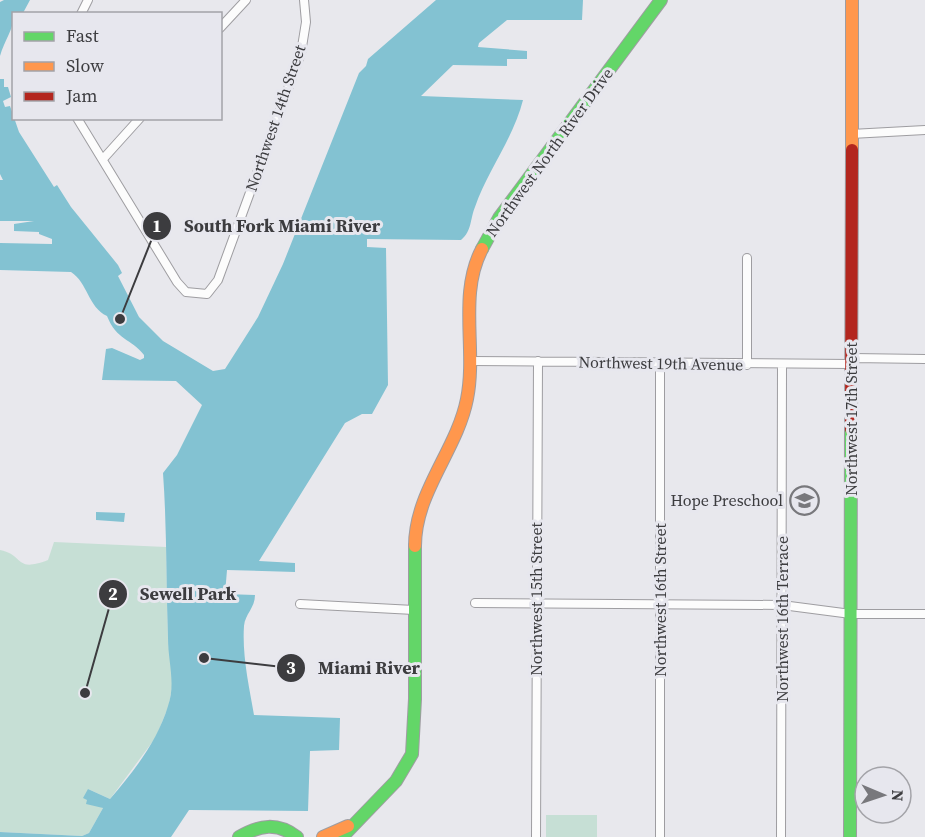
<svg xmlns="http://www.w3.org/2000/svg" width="925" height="837" font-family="'Source Serif 4',serif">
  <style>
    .green { fill: #c6dfd5 }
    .water { fill: #83c2d2 }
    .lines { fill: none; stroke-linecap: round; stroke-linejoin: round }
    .street-casing { stroke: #9e9da1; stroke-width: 10 }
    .fast-casing { stroke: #9e9da1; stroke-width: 14 }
    .slow-casing { stroke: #9e9da1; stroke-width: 14 }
    .jam-casing { stroke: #9e9da1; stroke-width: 14 }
    .street { stroke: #fcfcfc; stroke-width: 8 }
    .fast { stroke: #63d668; stroke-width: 12 }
    .slow { stroke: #ff974d; stroke-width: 12 }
    .jam { stroke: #b3261e; stroke-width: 12 }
    .labels { text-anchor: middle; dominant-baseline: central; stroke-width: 6; stroke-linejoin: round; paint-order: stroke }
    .street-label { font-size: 16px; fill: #3c3c3f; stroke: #e7e7ee }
    .poi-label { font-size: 16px; fill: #3c3c3f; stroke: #e7e7ee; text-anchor: end }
    .leader { fill: none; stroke: #3c3c3f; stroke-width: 2 }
    .callout-dot { fill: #3c3c3f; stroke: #e7e7ee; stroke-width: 2 }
    .mark-label { font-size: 18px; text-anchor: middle; font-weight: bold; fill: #fff }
    .callout-label { font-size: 18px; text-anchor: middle; font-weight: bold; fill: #3c3c3f; stroke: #e7e7ee; stroke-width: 6; stroke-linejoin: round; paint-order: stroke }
  </style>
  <rect width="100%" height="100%" fill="#e8e8ed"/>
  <path class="green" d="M54,542L166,547L168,641L173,681L169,705L156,737L110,799L88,789L93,803L103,808L89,833L82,836L0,832V550C25,555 14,573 48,560Z
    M546,815H597V837H546Z"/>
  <path class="water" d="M4,0H30L23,13L14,14C14,29 4,41 0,56V2Z
    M436,0H583L582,20H507L479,43L478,47L527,51V59H507V66L453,65L421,96L523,100C514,137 487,172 475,207C470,219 472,231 461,240L367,239V247L386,248L388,385L372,414H362L345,423L259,561L295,563V572L227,570L225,594L255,595C255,608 245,614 244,626C242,655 249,686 254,715L340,718L339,750L310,751L308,811L189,810L171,837H0V832L82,836L89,833L103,808L86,804L87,800L83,798L88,789L110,799C134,771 157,742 168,706C176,683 168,662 168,638C166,583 167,528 163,473L177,455L202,405L176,381L102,380L106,349L112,348L140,360L144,358V355C131,338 117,341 107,316C88,307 88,283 71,272L0,270V243L52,244V239L39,234V232L14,231V224L34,221H0V180H3L0,174V79H4V87H8L11,97L3,101L5,107L10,106L19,132L54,187L57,185L71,207L118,265L122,273L118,276L139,317L163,341L213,371L225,369L258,317L283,264L359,73L366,66L368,59Z
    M96,512L125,513L124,522L96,520Z"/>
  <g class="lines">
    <defs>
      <path id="street" d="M81,14L88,0
        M220,28L246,0
        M77,118L177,282L186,292L207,294L218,280L301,53L306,22L304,0
        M851,134L925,130
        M103,159L140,118
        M852,358L925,359
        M470,361L851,364
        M660,363V837
        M747,365V258
        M475,603L782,605L851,614H925
        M300,604L414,610
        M536,837L538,361
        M781,837L782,365"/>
      <path id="fast" d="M482,249L499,218L661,0
        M239,837C260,825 277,822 297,837
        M342,837L396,781L412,754L415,699V546
        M850,837L851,429"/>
      <path id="slow" d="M852,150V0
        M415,546C415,492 457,450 467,399C477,350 458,294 482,249
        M323,837L348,826"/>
      <path id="jam" d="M851,429L852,150"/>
    </defs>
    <use href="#street" class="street-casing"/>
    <use href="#fast" class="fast-casing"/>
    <use href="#slow" class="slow-casing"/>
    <use href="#jam" class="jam-casing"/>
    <use href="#street" class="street"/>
    <use href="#fast" class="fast"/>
    <use href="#slow" class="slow"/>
    <use href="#jam" class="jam"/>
  </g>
  <defs>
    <symbol id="school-ring" viewBox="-11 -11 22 22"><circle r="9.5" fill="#e7e7ee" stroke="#78787c" stroke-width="1.5"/><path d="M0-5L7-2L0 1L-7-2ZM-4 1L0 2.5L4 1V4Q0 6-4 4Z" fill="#78787c"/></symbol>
  </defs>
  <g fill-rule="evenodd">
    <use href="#school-ring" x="788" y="484" width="33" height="33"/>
  </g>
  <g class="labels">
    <g class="street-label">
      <text transform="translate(275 118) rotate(-71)">Northwest 14th Street</text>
      <text transform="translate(549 152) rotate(-54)">Northwest North River Drive</text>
      <text transform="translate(661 363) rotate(1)">Northwest 19th Avenue</text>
      <text transform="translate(851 419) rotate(-90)">Northwest 17th Street</text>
      <text transform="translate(536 599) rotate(-90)">Northwest 15th Street</text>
      <text transform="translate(660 600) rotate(-90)">Northwest 16th Street</text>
      <text transform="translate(782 619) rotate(-90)">Northwest 16th Terrace</text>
    </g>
    <g class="poi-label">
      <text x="783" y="500">Hope Preschool</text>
    </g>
  </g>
  <path class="leader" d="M120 319L157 226M85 693L113 594M204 658L291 668"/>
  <g class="callout-dot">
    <circle cx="120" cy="319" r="6"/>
    <circle cx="85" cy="693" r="6"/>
    <circle cx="204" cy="658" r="6"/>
    <circle cx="157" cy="226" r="15"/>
    <circle cx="113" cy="594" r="15"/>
    <circle cx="291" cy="668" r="15"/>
  </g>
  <g class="mark-label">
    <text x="157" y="232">1</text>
    <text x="113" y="600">2</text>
    <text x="291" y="674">3</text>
  </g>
  <g class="callout-label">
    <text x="282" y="232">South Fork Miami River</text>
    <text x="188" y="600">Sewell Park</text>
    <text x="369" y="674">Miami River</text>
  </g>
  <rect x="12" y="12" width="210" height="108" fill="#e7e7ee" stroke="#a3a3a8" stroke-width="1.5"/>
  <rect x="24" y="32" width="30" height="9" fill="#63d668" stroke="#a3a3a8" stroke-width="1.5"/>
  <text x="66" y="42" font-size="18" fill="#3c3c3f">Fast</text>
  <rect x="24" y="62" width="30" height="9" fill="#ff974d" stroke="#a3a3a8" stroke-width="1.5"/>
  <text x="66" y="72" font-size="18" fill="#3c3c3f">Slow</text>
  <rect x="24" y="92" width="30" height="9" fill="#b3261e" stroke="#a3a3a8" stroke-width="1.5"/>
  <text x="66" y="102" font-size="18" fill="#3c3c3f">Jam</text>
  <g transform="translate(883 795) rotate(92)"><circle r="28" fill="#e7e7ee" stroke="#a3a3a8" stroke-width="1.5"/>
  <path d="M0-4.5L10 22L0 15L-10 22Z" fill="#78787c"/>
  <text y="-9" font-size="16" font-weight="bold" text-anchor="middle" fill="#3c3c3f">N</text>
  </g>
</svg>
